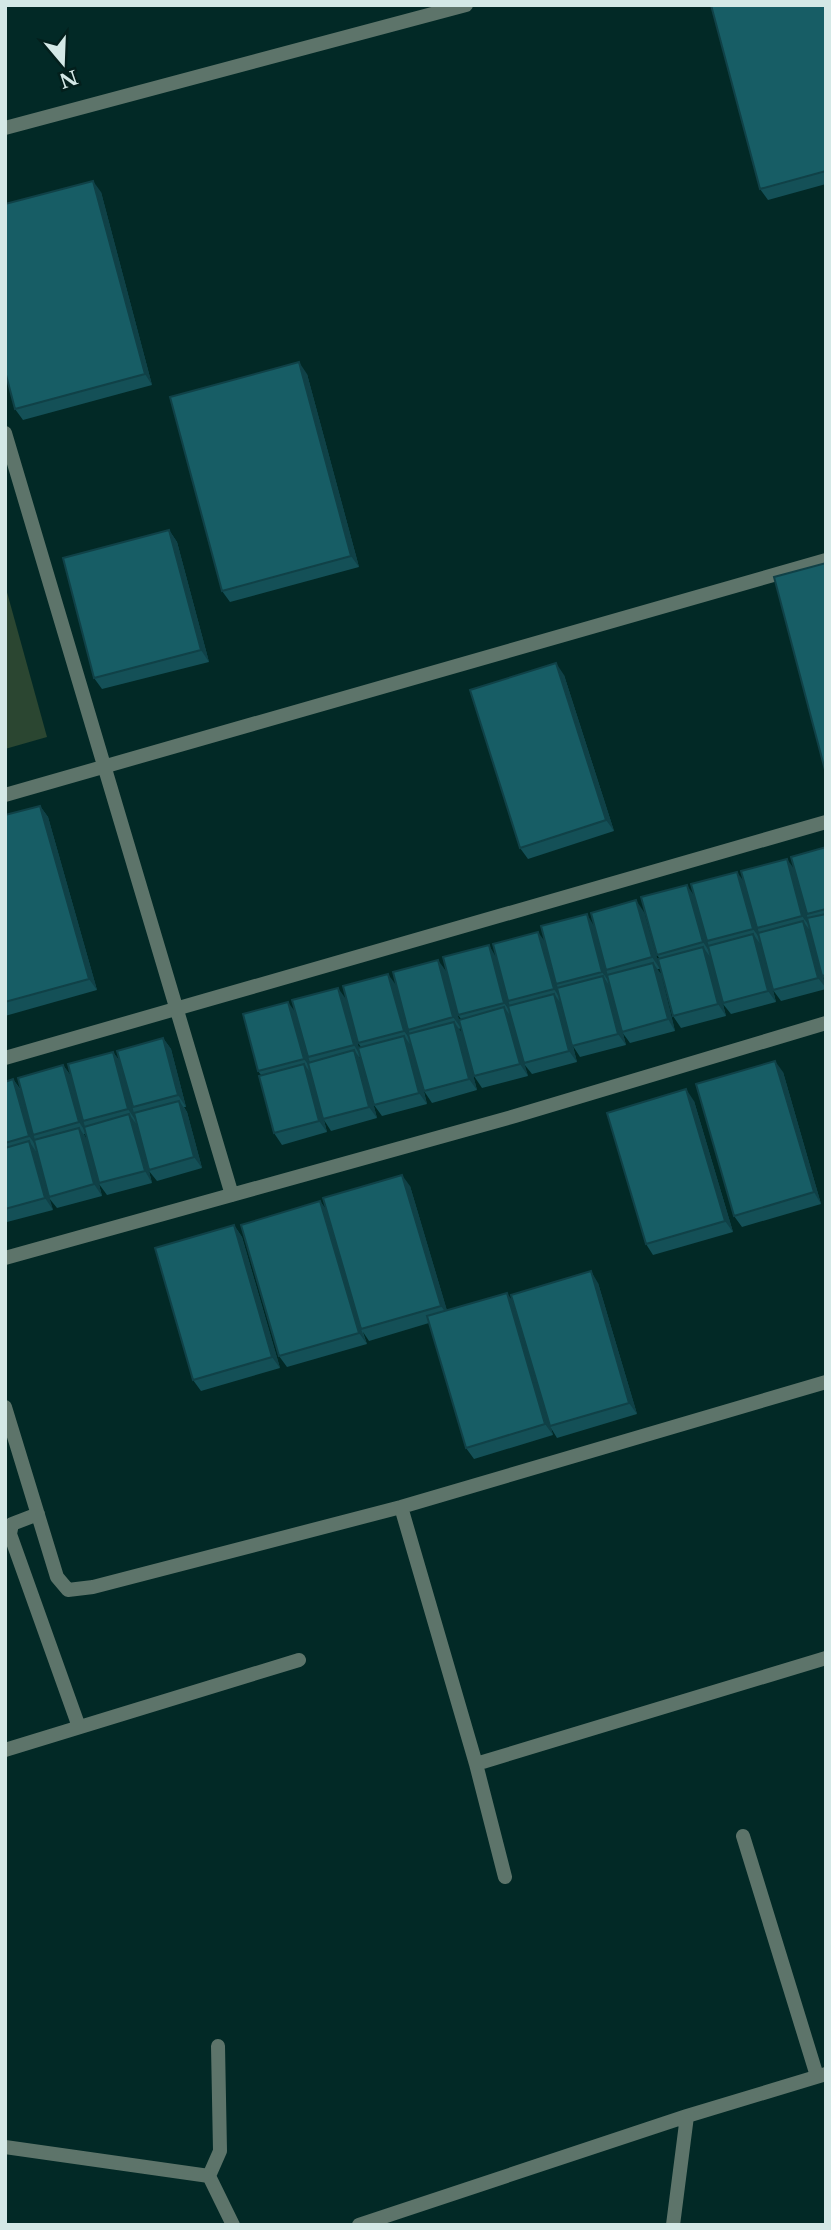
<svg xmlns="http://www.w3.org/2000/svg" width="831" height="2230" font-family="'Libre Baskerville',serif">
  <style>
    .green { fill: #2b4631 }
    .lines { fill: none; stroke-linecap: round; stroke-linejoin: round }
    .minor { stroke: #5d746a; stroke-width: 14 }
    .wall { fill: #145057; fill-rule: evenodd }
    .shaded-wall { fill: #104147 }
    .building { fill: #175d65; stroke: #104147; stroke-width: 2 }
  </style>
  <rect width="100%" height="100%" fill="#022926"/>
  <path class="green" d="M5,585L47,737L5,749Z"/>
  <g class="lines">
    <path class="minor" d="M5,128L466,5
      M5,433L232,1195
      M5,795L826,560
      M5,1058L826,822
      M5,1258L515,1116L826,1023
      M5,1407L57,1577L68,1590L93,1587L401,1507L826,1382
      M401,1507L476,1764L505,1877
      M38,1514L12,1524L10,1534L79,1727
      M5,1750L299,1660
      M476,1764L826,1658
      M743,1836L817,2076
      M5,2147L209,2176L233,2225
      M209,2176L220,2151L218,2046
      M359,2225L687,2116L826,2074
      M673,2225L687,2116"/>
  </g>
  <path class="wall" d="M826,5V184L768,200L760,189Z
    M101,192L152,385L23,420L15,409Z
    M307,374L359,567L230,602L222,591Z
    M169,530L177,542L209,662L102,689L94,678Z
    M564,675L614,831L528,859L520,848Z
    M40,806L48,817L97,990L5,1016V815Z
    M826,847V980L823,977L826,989L781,1001L773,990L776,1002L731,1014L723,1004L726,1016L681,1028L673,1016L660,959L657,955L695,896L795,869Z
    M644,912L660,969H657L661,974L675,1031L630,1043L622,1032L620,1022L626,1045L580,1057L573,1046L577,1062L532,1074L524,1064L528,1076L482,1088L474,1076L461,1028L459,1029L462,1033L477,1090L432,1103L424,1091L422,1083L427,1104L382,1116L374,1105L361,1057H359L362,1061L377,1118L331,1131L324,1120L327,1132L282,1145L274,1133L261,1075L258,1071L295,1012L346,999L359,1048L361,1047L358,1043L396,985L446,971L459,1020L461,1019L458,1015L496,956L546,943L594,926Z
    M163,1038L171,1049L186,1107H184L187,1112L202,1168L157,1181L149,1171L152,1183L107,1195L99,1184L102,1196L57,1208L49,1198L53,1210L7,1222L5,1220V1082L13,1079L21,1090L63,1065L71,1076L113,1052L121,1063ZM84,1134H86L91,1153Z
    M783,1072L821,1204L742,1227L734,1216Z
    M694,1101L733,1232L653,1255L646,1244Z
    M410,1186L447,1311L513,1302L598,1283L637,1414L557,1438L551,1428L553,1435L474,1459L466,1448L429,1323L369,1341L363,1332L367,1344L287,1367L279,1356L320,1201L327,1211Z
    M234,1225L242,1237L280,1368L201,1391L193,1380Z"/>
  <path class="shaded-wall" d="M93,181L101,192L152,385L145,374Z
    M299,362L307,374L359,567L351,556Z
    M169,530L177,542L209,662L201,650Z
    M556,663L564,675L614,831L606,820Z
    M40,806L48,817L97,990L89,979Z
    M787,859L795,870L810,927L802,916Z
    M737,872L745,883L761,940L753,929Z
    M687,885L695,897L711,954L703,942Z
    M636,900L644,912L660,969L652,957Z
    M587,914L594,926L610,983L602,972Z
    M803,921L811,932L826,988L818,978Z
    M538,932L546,943L561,1000L554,989Z
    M753,934L761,945L776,1002L768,991Z
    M489,945L496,957L512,1014L504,1003Z
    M703,947L711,958L726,1016L718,1004Z
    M438,960L446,971L461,1028L453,1017Z
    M653,963L661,974L675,1031L668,1019Z
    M388,974L396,985L412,1042L404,1031Z
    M603,976L611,988L626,1045L618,1034Z
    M338,988L346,999L361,1057L354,1045Z
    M554,994L562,1005L577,1062L569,1051Z
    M288,1002L296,1013L312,1070L304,1059Z
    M504,1007L512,1018L528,1076L520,1064Z
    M454,1022L462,1033L477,1090L469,1079Z
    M404,1036L412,1047L427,1104L419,1093Z
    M163,1038L171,1049L186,1107L178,1095Z
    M354,1050L362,1061L377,1118L369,1107Z
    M113,1052L121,1063L136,1121L128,1109Z
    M775,1061L783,1072L821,1204L814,1192Z
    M304,1064L312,1075L327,1132L319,1121Z
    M63,1065L71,1076L87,1134L79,1122Z
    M13,1079L21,1091L37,1147L29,1136Z
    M686,1089L694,1101L733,1232L725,1221Z
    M179,1101L187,1112L202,1168L194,1157Z
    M129,1114L137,1125L152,1183L145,1171Z
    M79,1128L87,1139L102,1196L94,1184Z
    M29,1141L37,1153L53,1210L45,1198Z
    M402,1175L410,1186L449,1317L441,1306Z
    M320,1201L328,1212L361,1329L367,1344L359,1333Z
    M234,1225L242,1237L280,1368L272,1357Z
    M591,1271L598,1283L637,1414L629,1403Z
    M507,1293L515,1304L553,1435L545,1424Z"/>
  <path class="building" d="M711,5H826V171L760,189Z
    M93,181L145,374L15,409L5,371V204Z
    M299,362L351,556L222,591L170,397Z
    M169,530L201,650L94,678L63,558Z
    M826,563V770H825L774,577Z
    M556,663L606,820L520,848L470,690Z
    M40,806L89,979L5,1002V815Z
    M826,847V909L807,914L791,857Z
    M787,859L802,916L757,928L741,871Z
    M737,872L753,929L707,941L691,884Z
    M687,885L703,942L657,955L641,897Z
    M636,900L652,957L606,970L591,913Z
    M587,914L602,972L556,984L541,926Z
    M826,914V975L822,976L807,918Z
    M803,921L818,978L773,990L758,933Z
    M538,932L554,989L508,1001L493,944Z
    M753,934L768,991L723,1003L708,946Z
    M489,945L504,1003L458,1015L443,957Z
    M703,947L718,1004L673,1016L658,959Z
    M438,960L453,1017L408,1030L393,972Z
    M653,963L668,1019L622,1032L607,975Z
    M388,974L404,1031L358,1043L343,986Z
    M603,976L618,1034L572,1046L557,988Z
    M338,988L354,1045L308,1057L292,1000Z
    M554,994L569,1051L524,1063L508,1006Z
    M288,1002L304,1059L258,1071L243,1014Z
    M504,1007L520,1064L474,1076L459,1020Z
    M454,1022L469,1079L424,1091L408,1034Z
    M404,1036L419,1093L374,1105L358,1048Z
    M163,1038L178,1095L133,1107L117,1051Z
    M354,1050L369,1107L323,1119L308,1063Z
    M113,1052L128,1109L83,1121L68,1064Z
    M775,1061L814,1192L734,1216L696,1084Z
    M304,1064L319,1121L274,1133L259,1076Z
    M63,1065L79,1122L33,1135L18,1078Z
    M13,1079L29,1136L5,1143V1082Z
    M686,1089L725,1221L646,1244L607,1113Z
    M179,1101L194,1157L149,1170L134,1113Z
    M129,1114L145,1171L99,1183L84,1127Z
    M79,1128L94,1184L49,1197L34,1140Z
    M29,1141L45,1198L5,1209V1148Z
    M402,1175L441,1306L361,1329L323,1198Z
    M320,1201L359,1333L279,1356L241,1225Z
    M234,1225L272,1357L193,1380L155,1248Z
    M591,1271L629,1403L550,1426L511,1295Z
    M507,1293L545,1424L466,1448L427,1316Z"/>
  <rect width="831" height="2230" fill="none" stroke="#d4e8e6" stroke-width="14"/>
  <g transform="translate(63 63) rotate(161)" stroke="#031f1c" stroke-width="5" paint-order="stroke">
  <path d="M0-5L12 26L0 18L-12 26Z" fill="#d4e8e6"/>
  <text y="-10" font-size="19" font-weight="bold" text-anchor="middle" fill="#d4e8e6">N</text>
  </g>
</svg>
